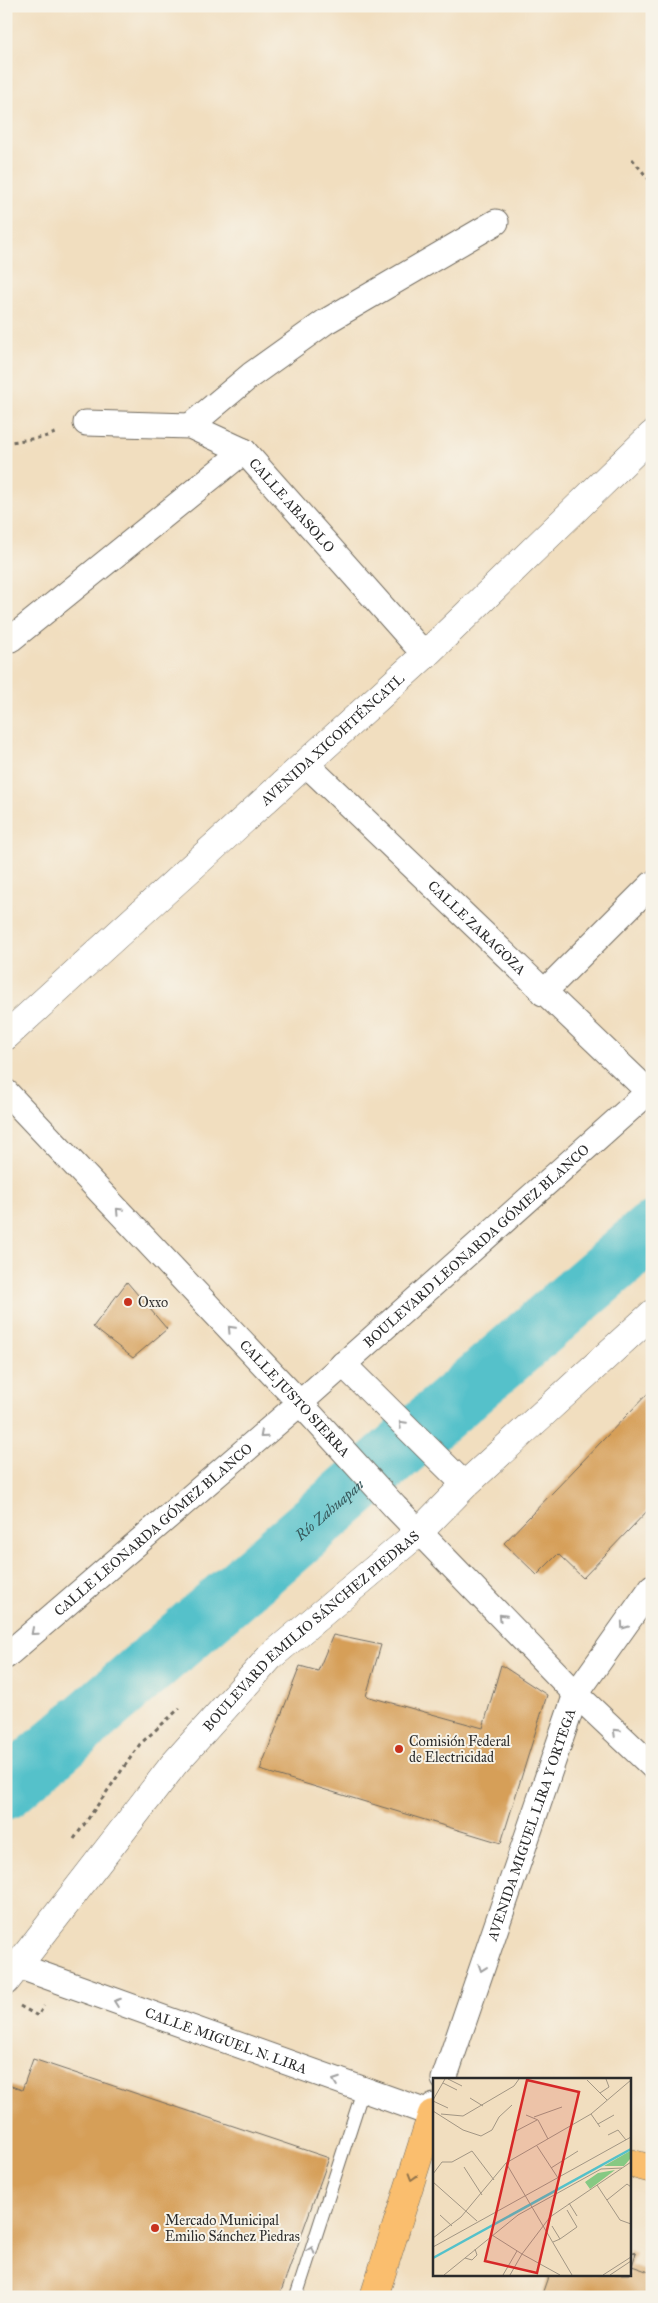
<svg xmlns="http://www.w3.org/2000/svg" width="658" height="2303" font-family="'IM FELL Great Primer',serif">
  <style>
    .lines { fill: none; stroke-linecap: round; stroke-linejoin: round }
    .river { stroke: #54c1ca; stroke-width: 59 }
    .building { fill: #d69f58 }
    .service-casing { stroke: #706a5f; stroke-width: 14 }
    .minor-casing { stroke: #706a5f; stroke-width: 27 }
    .tertiary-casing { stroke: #706a5f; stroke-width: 29 }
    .primary-casing { stroke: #706a5f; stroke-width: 29 }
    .path { stroke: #706a5f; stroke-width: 3; stroke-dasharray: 4 4; stroke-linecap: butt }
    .service { stroke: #fff; stroke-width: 12 }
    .minor { stroke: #fff; stroke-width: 25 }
    .tertiary { stroke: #fff; stroke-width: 28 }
    .primary { stroke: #fabe6e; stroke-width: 28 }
    .oneway { stroke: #a0a0a0 }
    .oneway2 { stroke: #92744c }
    .poi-dot { fill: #c8321e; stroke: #f7f3e8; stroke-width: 2 }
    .labels { text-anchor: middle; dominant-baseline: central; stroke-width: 4; stroke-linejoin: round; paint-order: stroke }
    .street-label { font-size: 14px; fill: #2b2b2b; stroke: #f7f3e8 }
    .poi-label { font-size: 14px; fill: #2b2b2b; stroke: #f7f3e8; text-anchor: start }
    .water-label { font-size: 15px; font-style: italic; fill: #37585b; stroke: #f7f3e8 }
    .inset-river { fill: none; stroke: #54c1ca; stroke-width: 2.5 }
    .inset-road { fill: none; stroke: #a29684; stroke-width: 1 }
    .view { fill: #d62828; fill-opacity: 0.15; stroke: #d62828; stroke-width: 2.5 }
    .inset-edge { fill: none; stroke: #2b2b2b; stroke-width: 2.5 }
  </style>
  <rect width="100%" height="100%" fill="#f7f3e8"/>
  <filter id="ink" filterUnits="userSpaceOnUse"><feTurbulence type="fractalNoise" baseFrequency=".02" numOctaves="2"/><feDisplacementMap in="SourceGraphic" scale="10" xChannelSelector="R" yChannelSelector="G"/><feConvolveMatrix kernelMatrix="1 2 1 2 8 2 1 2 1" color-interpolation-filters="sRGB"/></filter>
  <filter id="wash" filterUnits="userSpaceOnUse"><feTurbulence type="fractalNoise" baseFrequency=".0096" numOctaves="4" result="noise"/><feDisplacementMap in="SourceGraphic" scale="20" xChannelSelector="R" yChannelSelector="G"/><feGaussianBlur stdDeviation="1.12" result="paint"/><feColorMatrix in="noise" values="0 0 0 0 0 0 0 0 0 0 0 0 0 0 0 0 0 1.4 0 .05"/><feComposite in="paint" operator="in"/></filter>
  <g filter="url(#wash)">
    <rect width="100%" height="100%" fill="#f1debf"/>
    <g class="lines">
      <path class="river" id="s1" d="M6,1790L652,1231"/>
    </g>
    <g id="blocks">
      <path class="building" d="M127,1282L167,1329L133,1358L93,1327Z
        M652,1389V1506L583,1578L558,1554L537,1575L504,1543Z
        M333,1635L381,1645L366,1696L483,1728L501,1665L547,1695L501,1843L260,1770L300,1666L318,1671Z
        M33,2059L329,2158L279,2297H6V2084L22,2090Z
        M629,2251L636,2253L632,2266L652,2273V2283L647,2297H541L549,2274H629Z"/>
    </g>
  </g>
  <g filter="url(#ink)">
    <use href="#blocks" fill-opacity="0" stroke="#706a5f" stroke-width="1"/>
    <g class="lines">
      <defs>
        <path id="service" d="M296,2297L363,2090"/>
        <g id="minor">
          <path id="s2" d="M86,423L190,426L244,451L425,655"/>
          <path d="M190,426L251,375L325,322L496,222"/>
          <path d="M11,639L244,451"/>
          <path id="s3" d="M305,763L649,1092"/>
          <path d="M543,993L652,884"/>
          <path id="s4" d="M6,1092L300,1403L395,1507L576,1694L652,1766"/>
          <path d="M343,1364L465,1485"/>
          <path id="s5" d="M6,1656L300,1403L652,1089"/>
          <path id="s6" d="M18,1966L432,2114L434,2106"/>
          <path id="s7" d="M444,2079L576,1694L652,1587"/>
        </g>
        <g id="tertiary">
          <path id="s8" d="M6,1036L425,655L652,435"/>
          <path id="s9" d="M6,1981L174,1764L270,1657L419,1532L465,1485L652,1314"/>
        </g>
        <path id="primary" d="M629,2163L652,2169
          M374,2297L432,2114H434"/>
      </defs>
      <use href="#service" class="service-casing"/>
      <use href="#minor" class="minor-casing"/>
      <use href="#tertiary" class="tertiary-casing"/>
      <use href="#primary" class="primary-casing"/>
      <path class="path" d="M632,159L652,183
        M6,438L11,442L44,437L58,432
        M74,1839L140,1744L180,1708
        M20,2006L38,2016L44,2006"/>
      <use href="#service" class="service"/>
      <use href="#minor" class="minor"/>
      <use href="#tertiary" class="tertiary"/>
      <use href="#primary" class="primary"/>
    </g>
    <defs><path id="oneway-chevron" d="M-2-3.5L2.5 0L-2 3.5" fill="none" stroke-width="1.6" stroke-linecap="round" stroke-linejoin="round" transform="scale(1.25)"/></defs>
    <g class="oneway">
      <use href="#oneway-chevron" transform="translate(119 1211) rotate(-133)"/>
      <use href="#oneway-chevron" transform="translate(231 1329) rotate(-133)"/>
      <use href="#oneway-chevron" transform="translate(402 1424) rotate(-135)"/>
      <use href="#oneway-chevron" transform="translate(263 1435) rotate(139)"/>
      <use href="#oneway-chevron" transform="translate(502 1617) rotate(-134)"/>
      <use href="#oneway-chevron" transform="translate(624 1626) rotate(125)"/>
      <use href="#oneway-chevron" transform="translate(34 1632) rotate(139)"/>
      <use href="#oneway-chevron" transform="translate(616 1732) rotate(-136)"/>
      <use href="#oneway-chevron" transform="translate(482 1968) rotate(109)"/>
      <use href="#oneway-chevron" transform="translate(117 2002) rotate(-160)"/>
      <use href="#oneway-chevron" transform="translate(336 2081) rotate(-160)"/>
      <use href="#oneway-chevron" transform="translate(311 2250) rotate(-72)"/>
    </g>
    <use class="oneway2" href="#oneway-chevron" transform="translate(412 2177) rotate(107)"/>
  </g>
  <g class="poi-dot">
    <circle cx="128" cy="1302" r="5"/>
    <circle cx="399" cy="1749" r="5"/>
    <circle cx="155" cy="2228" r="5"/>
  </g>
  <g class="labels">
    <g class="street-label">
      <text stroke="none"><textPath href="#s2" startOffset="236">CALLE ABASOLO</textPath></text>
      <text stroke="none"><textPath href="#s8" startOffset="441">AVENIDA XICOHTÉNCATL</textPath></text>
      <text stroke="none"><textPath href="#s3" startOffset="238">CALLE ZARAGOZA</textPath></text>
      <text stroke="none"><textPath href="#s5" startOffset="624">BOULEVARD LEONARDA GÓMEZ BLANCO</textPath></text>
      <text stroke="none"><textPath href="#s4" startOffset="421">CALLE JUSTO SIERRA</textPath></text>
      <text stroke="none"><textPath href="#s5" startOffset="194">CALLE LEONARDA GÓMEZ BLANCO</textPath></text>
      <text stroke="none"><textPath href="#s9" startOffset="466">BOULEVARD EMILIO SÁNCHEZ PIEDRAS</textPath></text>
      <text stroke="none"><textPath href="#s7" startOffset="269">AVENIDA MIGUEL LIRA Y ORTEGA</textPath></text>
      <text stroke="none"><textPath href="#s6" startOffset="221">CALLE MIGUEL N. LIRA</textPath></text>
    </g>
    <g class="poi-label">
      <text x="138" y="1302">Oxxo</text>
      <text x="409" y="1741">Comisión Federal<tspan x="409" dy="16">de Electricidad</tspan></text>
      <text x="165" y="2220">Mercado Municipal<tspan x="165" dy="16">Emilio Sánchez Piedras</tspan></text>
    </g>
    <g class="water-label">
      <text stroke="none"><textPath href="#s1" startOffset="428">Río Zahuapan</textPath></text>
    </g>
  </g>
  <g transform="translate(433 2078)">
    <rect width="198" height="198" fill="#f1debf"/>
    <path d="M197,73V81L191,88H171ZM182,92L157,111L152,104L165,95Z" fill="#86c983"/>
    <path class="inset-river" d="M0,180L198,71"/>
    <path class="inset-road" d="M15,1L29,8M154,2L174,22M10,5L24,12M167,15L176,9L173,1M37,20L50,28M0,22L12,1M0,23L15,30M0,33L30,52L48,58L59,52L66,39L79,27M8,36L30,38L81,8L86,1M158,36L167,49M93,37L105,42L115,61M101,39L129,29M165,46L181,37M83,53L104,42M175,57L185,52L193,62M104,68L125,100M19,84L39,73L61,102M73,85L139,197M31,89L49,117M118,90L145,73M0,96L9,84H19M0,104L44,143M164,107L187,142L198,146M174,122L194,106L198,109M136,125L144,138M7,137L19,148M119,148L127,161L120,164M59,157L89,176L117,139L198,84M0,160L28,139L73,85L158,36L198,2M127,161L144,149L134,132M0,169L198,59M32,180L39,182L44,177L42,171M11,197L85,137L168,91L189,90M70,197L84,173M77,197L89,176L127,197M170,197L198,179M177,197L198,183"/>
    <path class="view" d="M94,2L146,14L104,195L52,183Z"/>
    <rect width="198" height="198" class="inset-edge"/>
  </g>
  <rect width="658" height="2303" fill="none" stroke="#f7f3e8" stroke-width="25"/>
</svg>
